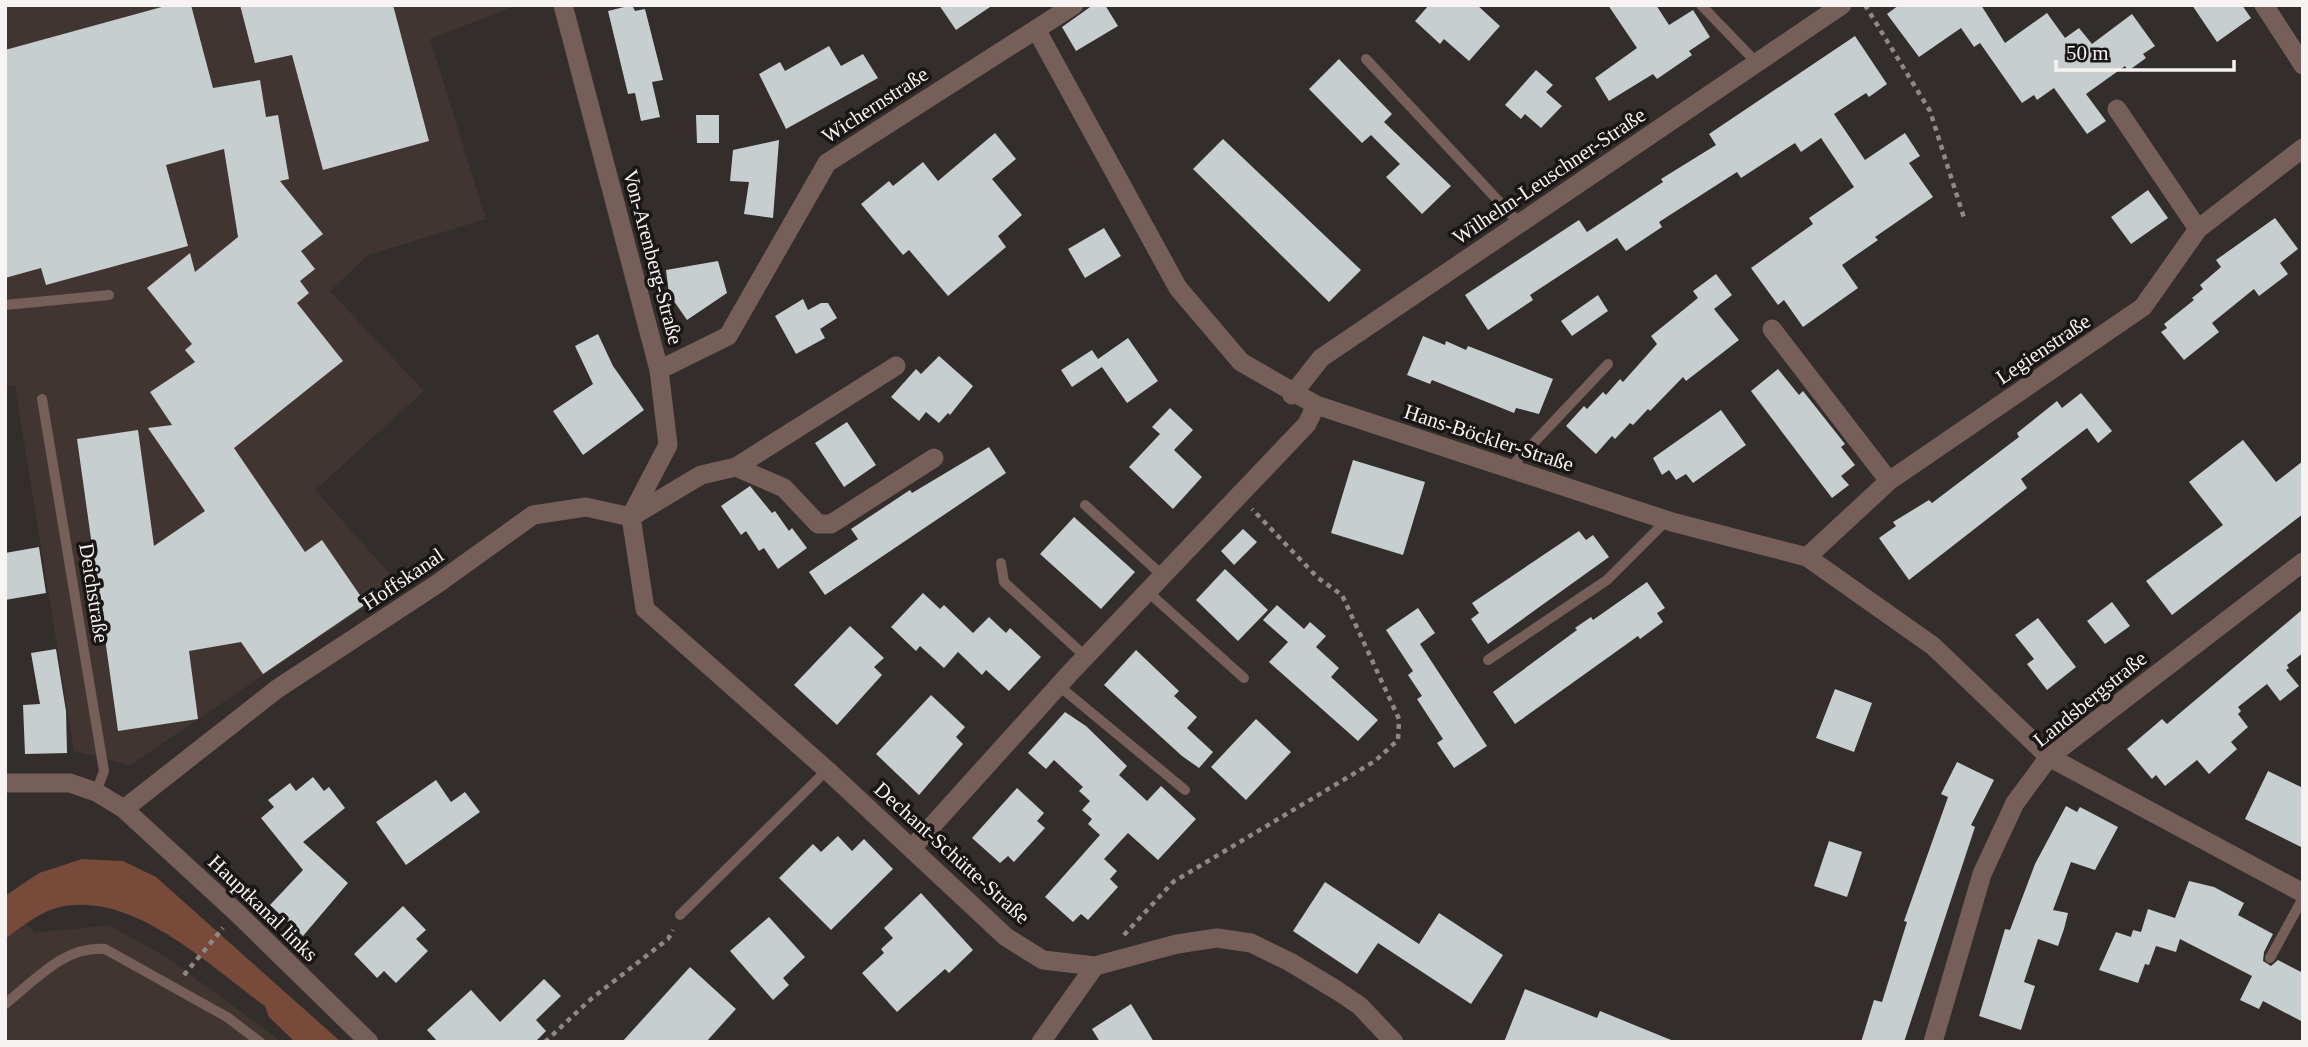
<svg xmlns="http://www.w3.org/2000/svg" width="2308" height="1047" font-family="'Times New Roman',serif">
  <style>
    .built { fill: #413531 }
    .water { fill: #774a3a }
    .building { fill: #c6cecf }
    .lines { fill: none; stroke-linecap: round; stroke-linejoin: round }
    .path { stroke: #8e8988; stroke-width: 4.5; stroke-dasharray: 5 5; stroke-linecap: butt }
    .service { stroke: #755f58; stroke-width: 10 }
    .minor { stroke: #755f58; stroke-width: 19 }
    .labels { text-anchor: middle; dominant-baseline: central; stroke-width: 7; stroke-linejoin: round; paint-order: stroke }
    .street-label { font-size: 21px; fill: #f7f3f2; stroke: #191615 }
  </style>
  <rect width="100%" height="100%" fill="#332d2b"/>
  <path class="built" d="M5,5H517L430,39L486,219L368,255L330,291L424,391L315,490L399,584L130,765L74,751L15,386H5Z
    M25,923L35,933L109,925L168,958L282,1042H5V939Z"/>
  <path class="water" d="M82,859L123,861L156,877L341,1042H295L269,1017L265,1006C209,966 131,888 56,908C37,914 20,928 5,939V896L39,873Z"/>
  <path class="building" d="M169,5H191L213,88L260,80L266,117L278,115L289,179L280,181L323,234L301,251L315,269L300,281L309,293L297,303L343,361L234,448L305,552L322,540L366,604L263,674L241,642L189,651L198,719L118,731L77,439L138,430L154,546L205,511L148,428L172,425L150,392L195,362L185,350L192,344L147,288L190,253L195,272L238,237L224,149L166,165L188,246L46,285L41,268L5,278V50Z
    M240,5H393L429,141L323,170L292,55L255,63Z
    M632,5L635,11L645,9L663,80L652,82L660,117L641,121L635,93L628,94L608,11Z
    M939,5H993L956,30Z
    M1093,5H1105L1118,26L1076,51L1062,27Z
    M1429,5H1477L1500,26L1469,61L1444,39L1440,44L1415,21Z
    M1608,5H1656L1669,25L1693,10L1710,37L1689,51L1692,55L1657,79L1653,74L1609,101L1595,78L1637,48Z
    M1899,5H1981L2005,43L2047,13L2065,38L2079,28L2092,44L2132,14L2155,46L2143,54L2146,58L2128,71L2125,66L2086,94L2106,121L2087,134L2054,88L2037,100L2034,95L2022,103L1980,43L1974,47L1961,28L1919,57L1887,14Z
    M2192,5H2242L2251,18L2217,42Z
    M1855,36L1887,84L1869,97L1866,93L1834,114L1865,160L1905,133L1920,156L1909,163L1933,197L1875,237L1878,240L1842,265L1858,288L1803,327L1784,300L1778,305L1751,268L1813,224L1809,218L1854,187L1821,138L1801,152L1795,143L1741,178L1737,172L1659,222L1662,227L1626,251L1617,238L1530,295L1533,300L1488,330L1465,295L1579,220L1587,232L1663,182L1661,179L1716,145L1709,134Z
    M829,46L841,66L863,54L878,78L786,129L759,74L780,62L785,71Z
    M1339,59L1392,114L1384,122L1451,186L1422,214L1386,177L1400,164L1371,135L1362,143L1309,89Z
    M1536,70L1553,85L1546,92L1562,106L1541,128L1525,114L1521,119L1505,105Z
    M696,115H719V143H697Z
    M995,133L1016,159L992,179L1022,215L998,236L1006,247L948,296L909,250L903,255L861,204L889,181L893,186L923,162L938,181Z
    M1223,139L1361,270L1329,302L1193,169Z
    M779,140L773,218L744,214L749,182L730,181L733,150Z
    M2148,190L2168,218L2131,244L2111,217Z
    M2275,218L2298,249L2280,263L2288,274L2259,296L2254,289L2212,323L2219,332L2184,360L2161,332L2167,328L2164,324L2194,300L2192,298L2203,289L2200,285L2221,267L2216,260Z
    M1104,228L1121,256L1085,278L1068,249Z
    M718,261L727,293L687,320L669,294L666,270Z
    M1716,274L1732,295L1714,309L1739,340L1686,381L1683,377L1650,411L1648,409L1633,425L1630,423L1615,439L1612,436L1596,454L1566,426L1584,406L1587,409L1603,392L1606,395L1620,379L1623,382L1657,344L1651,336L1698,298L1693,291Z
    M1598,295L1608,311L1572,336L1561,321Z
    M803,299L808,310L821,303H828L837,318L820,329L825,338L796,354L775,316Z
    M598,334L613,366L644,410L583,455L553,411L593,384L575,346Z
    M1423,336L1445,345L1446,341L1466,350L1468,346L1553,379L1539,414L1516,408L1514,413L1432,380L1430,384L1407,375Z
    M1128,338L1158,381L1127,403L1102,367L1072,387L1061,370L1092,350L1098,359Z
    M939,356L973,386L950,415L948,413L939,423L926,412L919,421L891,397L916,369L921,374Z
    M1778,369L1799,395L1803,391L1845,444L1841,447L1855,465L1841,476L1849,485L1832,498L1751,391Z
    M2081,393L2112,431L2098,443L2087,428L2021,479L2027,488L1909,580L1879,538L1896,526L1893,522L1929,500L1932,503L2019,437L2017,433L2057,401L2062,408Z
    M1170,408L1193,430L1174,450L1202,477L1173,509L1129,467L1160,434L1152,427Z
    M1721,410L1746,445L1693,483L1686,474L1676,480L1669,470L1662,475L1653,458Z
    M847,422L876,465L844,487L815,443Z
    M2243,440L2276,482L2303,461V514L2172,615L2146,581L2223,525L2189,482Z
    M989,447L1006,473L825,595L809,572L858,539L851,529L910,490L912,493Z
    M1353,460L1425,482L1403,555L1331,533Z
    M750,486L772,513L775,511L789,531L792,528L807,548L778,569L764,548L759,551L746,531L741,535L721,506Z
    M1074,517L1135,572L1101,609L1040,554Z
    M1243,529L1257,542L1234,565L1221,551Z
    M1579,531L1586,540L1593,535L1609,557L1488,644L1471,619L1479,613L1472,603Z
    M39,547L46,593L5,600V553Z
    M1225,569L1268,610L1238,641L1196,600Z
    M1647,582L1665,608L1657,613L1663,622L1640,639L1638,636L1515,724L1493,692L1577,630L1575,628L1591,617L1593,620Z
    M923,593L940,609L944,605L973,633L989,617L1006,633L1010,628L1041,657L1009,691L986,670L982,675L958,652L944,668L920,646L916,651L891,627Z
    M2112,602L2130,626L2105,644L2087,621Z
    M1277,605L1304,629L1310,622L1326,636L1316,647L1339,668L1331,677L1378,720L1358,741L1269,662L1288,642L1263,620Z
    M1418,608L1435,633L1420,644L1487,746L1454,768L1437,743L1443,739L1417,699L1422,696L1408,675L1413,671L1386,630Z
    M2303,609V653L2287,665L2289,668L2286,670L2299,686L2280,701L2267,684L2238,707L2241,711L2238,714L2248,727L2231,742L2237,749L2209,774L2197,760L2165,786L2156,775L2152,779L2127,749L2162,719L2167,724Z
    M2038,618L2076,667L2047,690L2027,664L2034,659L2015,635Z
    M850,626L884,658L874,667L882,675L837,725L794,685Z
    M56,649L66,711L67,753L25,754L23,705L40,704L31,653Z
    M1136,650L1179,691L1174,696L1197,717L1187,728L1213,752L1199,768L1182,756L1104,685Z
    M1835,689L1872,703L1854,752L1816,738Z
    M931,695L965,727L956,737L963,744L919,795L876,754Z
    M1065,712L1086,726L1127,766L1119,775L1147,801L1161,786L1196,819L1158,860L1128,833L1104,859L1117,871L1110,879L1118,887L1088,920L1081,914L1073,922L1045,897L1100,835L1088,824L1092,819L1082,810L1090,801L1079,791L1083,787L1054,760L1046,769L1028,753Z
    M1256,719L1291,752L1246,800L1211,767Z
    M1957,762L1994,780L1971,825L1975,827L1904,1042H1861L1874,1000L1882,1002L1907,922L1904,921L1948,797L1941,794Z
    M2268,771L2303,788V848L2245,819Z
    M313,777L324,791L329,787L345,808L303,842L348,883L303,936L270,905L303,870L261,818L274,807L268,800L290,783L296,791Z
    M436,780L451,802L465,792L480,812L406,865L376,822Z
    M1017,788L1044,813L1037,821L1045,828L1014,862L1008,856L1000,863L972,838Z
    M2066,806L2077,812L2080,807L2118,827L2095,870L2071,862L2053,910L2068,913L2064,929L2058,946L2038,939L2024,982L2035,986L2021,1030L1979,1016L2005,929L2010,930L2035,864Z
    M838,836L852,851L864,839L893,869L831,930L779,878L813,844L821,852Z
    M1829,841L1862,852L1847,897L1814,886Z
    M2189,881L2214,887L2244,903L2238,915L2273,934L2264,952L2263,961L2271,966L2278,960L2303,973V1022L2263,1001L2259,1009L2240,1000L2252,976L2180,939L2176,952L2156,946L2149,965L2145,964L2138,983L2099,970L2116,932L2131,937L2133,930L2141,932L2148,909L2175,918Z
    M1325,882L1419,944L1439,913L1503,955L1471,1004L1378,943L1357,974L1293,931Z
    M921,893L973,950L949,973L945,969L897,1012L862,973L884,953L881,949L893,938L884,928Z
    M403,906L426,930L416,939L428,951L396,983L384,971L377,978L354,954Z
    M769,917L805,957L783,978L789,985L773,1000L730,951Z
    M690,967L736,1009L706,1042H622Z
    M544,979L561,996L536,1020L546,1031L535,1042H438L427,1030L471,990L500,1022Z
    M1525,989L1597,1018L1600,1011L1676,1042H1504Z
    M1131,1004L1154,1042H1100L1092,1029Z"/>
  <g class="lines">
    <path class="path" d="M1865,5L1930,111L1965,221
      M1124,935L1173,882L1375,761L1398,740L1399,719L1342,595L1318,578L1252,509
      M184,975L223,928
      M545,1042L591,999L668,939L673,930"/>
    <path class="service" d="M1701,5L1757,63
      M1366,59L1520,224
      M5,305L109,295
      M42,399L104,771L96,792
      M1509,469L1608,364
      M1085,505L1163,576
      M1001,563L1004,582L1086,657
      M1148,592L1244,678
      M1488,660L1607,580L1667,520
      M1059,686L1185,790
      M680,915L827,770
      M2270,958L2303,898
      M5,1004C36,980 63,946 105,949L227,1017L260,1042"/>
    <path class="minor" d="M563,5L659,370L668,445L631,516
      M2264,5L2303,65
      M1036,29L1178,288L1241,362L1316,405L1672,522L1807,557L1933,646L2049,757L2303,893
      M2117,109L2198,229
      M1772,329L1889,481
      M659,370L728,336L827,163L1074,5
      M1292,395L1321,358L1842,5
      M736,467L896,366
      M631,517L645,609L827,770L1006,937L1043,960L1095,966L1177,944L1217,938L1251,943L1290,962L1338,991L1360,1006L1394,1042
      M1807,557L1889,481L2143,307L2198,229L2303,148
      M5,783H70L96,792L124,809L236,912L369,1042
      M124,809L277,689L437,584L533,515L586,507L631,517L701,475L736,467L784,488L818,524H831L934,458
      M912,848L1070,673L1307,424L1316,405
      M1041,1042L1095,966
      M1933,1042L1982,874L2015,803L2049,757L2303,562"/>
  </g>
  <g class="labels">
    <g class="street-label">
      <text transform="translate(875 105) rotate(-33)">Wichernstraße</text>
      <text transform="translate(1549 176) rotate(-34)">Wilhelm-Leuschner-Straße</text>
      <text transform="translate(653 257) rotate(75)">Von-Arenberg-Straße</text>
      <text transform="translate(2043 349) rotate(-34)">Legienstraße</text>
      <text transform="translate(1489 438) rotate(18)">Hans-Böckler-Straße</text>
      <text transform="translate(403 579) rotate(-34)">Hoffskanal</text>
      <text transform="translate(94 593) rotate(81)">Deichstraße</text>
      <text transform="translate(2090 699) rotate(-39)">Landsbergstraße</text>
      <text transform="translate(952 853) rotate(42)">Dechant-Schütte-Straße</text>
      <text transform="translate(263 908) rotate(44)">Hauptkanal links</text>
    </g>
  </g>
  <rect width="2308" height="1047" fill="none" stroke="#f7f3f2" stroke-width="14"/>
  <path d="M2056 60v10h178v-10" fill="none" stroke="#f7f3f2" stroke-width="3.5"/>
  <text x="2066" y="60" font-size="21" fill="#f7f3f2" stroke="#191615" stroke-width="5" paint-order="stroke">50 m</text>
</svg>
